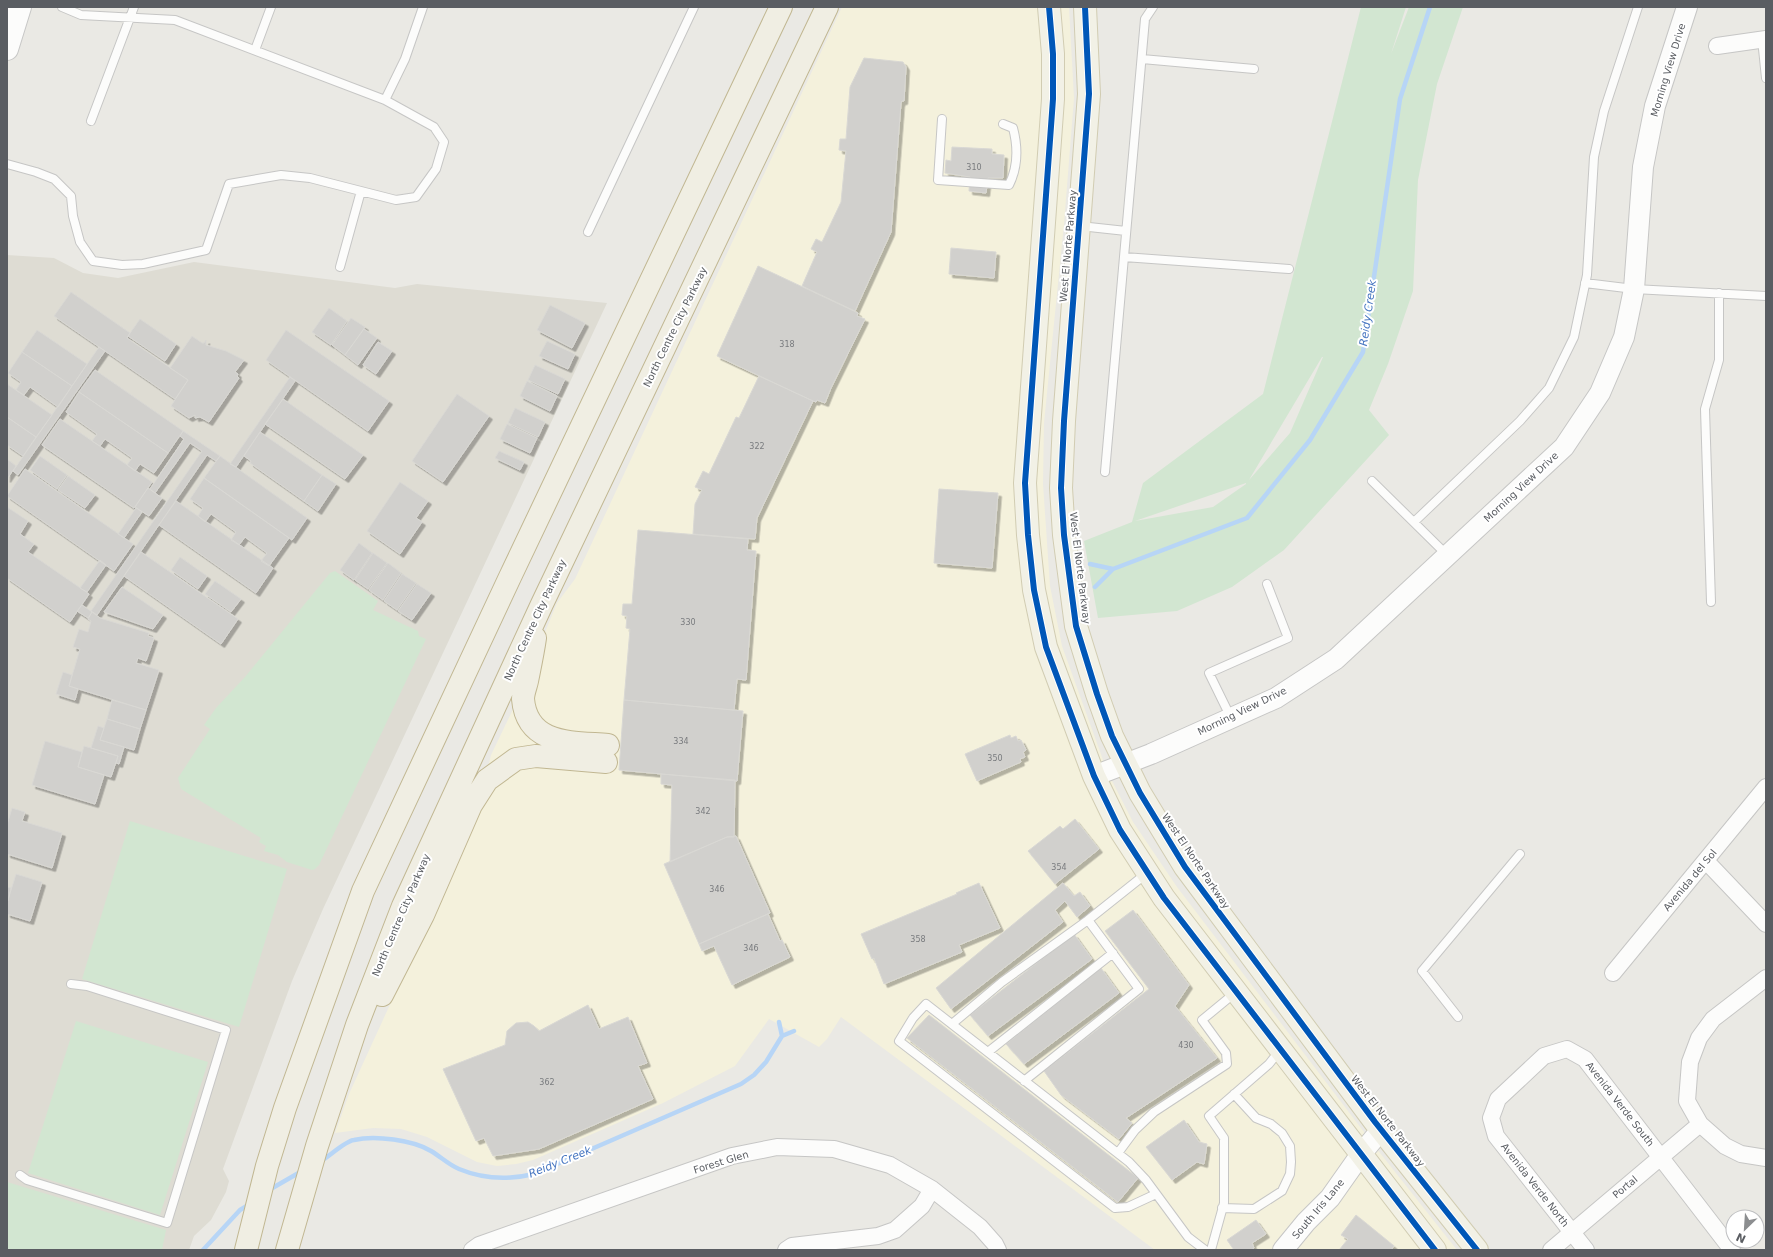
<svg xmlns="http://www.w3.org/2000/svg" width="1773" height="1257" font-family="'DejaVu Sans',sans-serif">
  <style>
    .commercial { fill: #f4f1dc }
    .education { fill: #dedcd3 }
    .green { fill: #d2e6d1; fill-rule: evenodd }
    .lines { fill: none; stroke-linecap: round; stroke-linejoin: round }
    .stream { stroke: #b7d5f6; stroke-width: 4.5 }
    .building { fill: #d1d0cd; stroke: #d9d8d4; filter: url(#shadow) }
    .service-casing { stroke: #c6c6c5; stroke-width: 10 }
    .minor-casing { stroke: #c6c6c5; stroke-width: 18 }
    .tertiary-casing { stroke: #c6c6c5; stroke-width: 22 }
    .secondary-casing { stroke: #c7c7c6; stroke-width: 24 }
    .primary-casing { stroke: #d1ccb2; stroke-width: 24 }
    .trunk-casing { stroke: #c1b792; stroke-width: 24 }
    .service { stroke: #fcfcfb; stroke-width: 8 }
    .minor { stroke: #fcfcfb; stroke-width: 16 }
    .tertiary { stroke: #fcfcfb; stroke-width: 20 }
    .secondary { stroke: #fcfcfb; stroke-width: 22 }
    .primary { stroke: #f2f1e6; stroke-width: 22 }
    .trunk { stroke: #f0eee3; stroke-width: 22 }
    .cycleway-casing { stroke: #fff; stroke-width: 8 }
    .cycleway { stroke: #0057b8; stroke-width: 6 }
    .labels { text-anchor: middle; dominant-baseline: central; stroke-width: 4; stroke-linejoin: round; paint-order: stroke }
    .number-label { font-size: 8px; fill: #797b7e }
    .street-label { font-size: 10px; fill: #5a5d62; stroke: #fff }
    .water-label { font-size: 11px; font-style: italic; fill: #4474c0; stroke: #fff }
  </style>
  <defs>
    <filter id="shadow"><feDropShadow dx="3.5" dy="3.5" stdDeviation="0" flood-color="#0004"/></filter>
  </defs>
  <rect width="100%" height="100%" fill="#eae9e4"/>
  <path class="commercial" d="M842,7H1069L1074,98L1064,224L1044,423L1043,484L1050,586L1062,646L1107,771L1133,822L1177,887L1380,1153L1457,1250H1155L841,1017L827,1039L819,1047L769,1019L735,1066L663,1103L533,1160L516,1164L497,1166L477,1162L427,1137L401,1129L373,1128L335,1133L349,1094L404,974L479,804L491,755L516,703L557,603L575,579Z"/>
  <path class="education" d="M7,255L54,258L83,273L118,278L194,262L395,288L417,284L607,303L323,909L292,981L223,1169L229,1181L226,1192L211,1220L194,1236L189,1250H7Z"/>
  <path class="green" d="M1361,7H1406L1391,54L1409,7H1463L1437,84L1418,180L1413,291L1388,364L1369,410L1389,435L1284,550L1232,587L1177,611L1098,618L1084,541L1132,522L1143,483L1263,394ZM1323,357L1290,433L1249,480L1322,357ZM1246,484L1213,507L1135,521L1246,483Z
    M335,571L378,601L373,610L418,631L419,636L426,639L319,865L315,869L312,870L287,862L278,855L264,851L266,846L259,842L261,838L181,789L178,778L210,729L204,725L216,708L245,677L330,573Z
    M130,821L287,869L239,1027L82,979Z
    M76,1021L208,1062L160,1215L28,1173Z
    M7,1182L166,1230L162,1250H7Z"/>
  <g class="lines">
    <path class="stream" d="M1090,564L1113,569
      M1095,587L1113,569L1247,518L1310,440L1363,352L1400,99L1430,7
      M779,1022L782,1036
      M321,1161C330,1156 345,1141 354,1140C375,1135 413,1140 431,1151C441,1157 449,1165 459,1169C483,1179 509,1180 534,1174L741,1084L754,1075L766,1062L782,1036L794,1031
      M269,1190L302,1171
      M203,1250L240,1210L250,1204"/>
  </g>
  <path class="building" d="M864,58L903,62L906,67L904,101H902L901,103L891,232L855,311L802,286L817,252L811,249L816,239L822,242L841,202L846,151L839,150L840,139H846L850,87Z
    M952,147L992,149V154L1004,155L1003,178H988L986,193L969,191L970,177L945,173L946,160L951,161Z
    M951,248L996,252L994,278L949,274Z
    M758,266L858,313L857,316L865,319L831,388L825,403L817,400L816,402L813,401L717,356Z
    M71,292L130,333L127,338L188,380L175,399L54,316Z
    M550,305L585,323L572,348L537,330Z
    M329,308L347,321L331,345L312,332Z
    M351,318L365,327L345,355L332,345Z
    M140,319L176,344L165,361L128,336Z
    M364,329L377,338L358,365L345,355Z
    M37,330L87,364L72,386L22,352Z
    M286,330L389,401L368,431L266,360Z
    M192,336L202,343H204L206,340V345L226,351L244,360L235,372L238,374L237,376L239,378L209,422L200,417L195,418V415L189,418L171,406L188,380L170,368Z
    M547,341L575,354L568,369L539,356Z
    M378,342L392,351L376,374L363,365Z
    M99,347L105,351L18,475L13,471Z
    M22,352L72,386L58,407L30,387L24,395L16,390L21,382L8,373Z
    M535,365L565,379L558,394L528,380Z
    M95,370L183,431L168,453L79,392Z
    M759,376L813,401L757,518L755,539L693,534L695,504L702,490L695,487L703,471L709,474L736,417L739,418Z
    M290,377L295,381L236,467L230,464Z
    M527,381L557,396L550,411L520,396Z
    M7,384L52,415L36,437L7,417Z
    M79,392L168,453L154,473L140,464L135,471L127,465L132,458L105,439L100,446L92,441L97,434L66,412Z
    M457,394L489,416L443,482L412,461Z
    M283,399L363,455L345,479L265,424Z
    M515,408L545,422L538,437L508,423Z
    M7,417L36,437L23,456L7,445Z
    M60,419L152,482L134,508L42,445Z
    M507,424L537,438L530,453L500,439Z
    M183,431L220,456L216,461L207,455L97,615L91,611L202,451L190,443L155,493L150,489L184,439L180,436Z
    M260,432L322,475L304,501L250,463L251,461L244,456Z
    M499,451L524,462L520,470L495,458Z
    M40,456L67,475L57,489L30,470Z
    M220,456L307,518L292,540L204,478Z
    M7,459L16,466L7,479Z
    M25,469L133,544L114,571L7,496Z
    M322,475L336,484L318,511L304,501Z
    M68,476L95,495L85,508L58,490Z
    M204,478L289,538L269,566L261,561L267,553L245,537L239,545L231,540L236,532L211,514L205,522L198,516L203,508L190,499Z
    M400,482L428,501L416,518L422,522L400,554L367,531Z
    M148,488L162,498L149,516L135,507Z
    M939,489L998,493L992,568L934,563Z
    M176,501L273,568L256,593L159,525Z
    M7,507L28,521L20,534L34,544L28,552L89,594L70,622L7,578Z
    M136,508L142,512L124,538L118,534Z
    M638,530L748,539L747,550L756,551L746,680L737,679L734,710L624,700L630,629L626,628L627,616L622,615L623,604H632Z
    M359,543L372,553L354,580L340,570Z
    M141,552L238,619L221,644L124,576Z
    M373,553L387,563L368,589L355,580Z
    M180,557L207,576L198,589L171,570Z
    M100,560L106,565L87,592L80,588Z
    M388,563L401,573L383,600L369,590Z
    M402,574L416,583L397,610L384,601Z
    M215,581L241,599L231,612L205,594Z
    M417,584L431,593L412,620L398,611Z
    M122,587L163,615L153,629L104,612Z
    M82,605L92,612L88,618L77,611Z
    M92,612L100,618L149,633L148,636L154,638L146,661L138,658L136,663L159,670L146,710L69,686L80,649L73,647L79,629L88,632L91,621L88,619Z
    M63,672L72,675L69,686L78,689L75,700L56,694Z
    M112,700L146,710L140,729L107,719Z
    M624,700L743,711L737,781L619,770Z
    M107,719L140,729L134,750L100,740Z
    M98,726L104,728L100,740L124,747L119,764L116,763L118,756L91,748Z
    M1010,735L1011,738L1016,736L1018,741L1021,740L1026,750L1023,752L1025,757L1020,759L1021,762L977,781L965,754Z
    M45,741L82,752L78,767L104,775L95,804L32,785Z
    M84,746L118,756L111,777L78,767Z
    M661,774L735,780L734,837H727L670,862L672,785L661,784Z
    M12,808L25,812L22,821L62,833L52,868L7,854V825Z
    M1075,819L1099,849L1055,884L1028,851L1060,826L1063,829Z
    M736,836L770,913L699,944L664,864L727,837Z
    M16,874L42,882L30,921L7,914V903Z
    M979,883L1000,928L959,945L962,952L884,984L874,958L872,959L861,934L957,894L956,893Z
    M1063,883L1074,896L1080,892L1090,906L1077,917L1065,901L1055,910L1063,922L951,1009L936,988Z
    M7,887L11,888L8,901H7Z
    M1133,910L1189,985L1175,1006L1217,1058L1126,1118L1132,1123L1119,1139L1061,1095L1044,1071L1149,989L1105,931Z
    M768,914L780,941L782,940L790,957L732,985L714,946L702,951L699,944Z
    M1074,934L1092,959L988,1036L970,1015Z
    M1101,968L1119,993L1024,1064L1006,1044Z
    M588,1005L599,1029L628,1017L647,1063L638,1066L653,1099L539,1149L493,1156L484,1138L476,1141L443,1069L505,1045L507,1031L516,1023L528,1022L534,1026L539,1031Z
    M929,1015L1138,1178L1118,1202L907,1038Z
    M1184,1120L1199,1142L1207,1144L1204,1164L1197,1162L1172,1180L1146,1147Z
    M1356,1215L1394,1246L1391,1250H1339L1348,1239L1341,1235Z
    M1256,1220L1266,1234L1252,1243L1254,1248L1251,1250H1234L1227,1240Z"/>
  <g class="lines">
    <defs>
      <path id="service" d="M1762,39L1766,78
        M255,50L271,7
        M1142,59L1254,69
        M385,100L405,59L423,7
        M942,119L938,180L1009,185C1018,167 1018,147 1013,128L1003,124
        M91,121L134,7
        M7,164L36,172L54,179L71,196L73,216L80,242L93,261L122,265L143,264L206,250L229,184L281,175L310,178L396,200L416,197L436,169L444,142L434,127L385,100L175,20L81,15L62,7
        M1080,226L1126,231
        M588,232L694,7
        M1124,257L1289,269
        M340,267L361,191
        M1585,283L1634,289L1766,296
        M1105,472L1145,19L1153,7
        M1372,481L1447,555
        M1414,522L1520,421L1549,388L1574,337L1587,275L1594,157L1604,111L1638,7
        M1711,602L1705,409L1719,360V293
        M1231,718L1209,673L1288,638L1267,584
        M1458,1017L1422,971L1520,854
        M952,1024L1002,982L1088,920
        M988,1052L1113,953
        M1024,1081L1139,989L1088,920L1147,873
        M1118,1153L1135,1130L1154,1112L1227,1064L1226,1053L1202,1020L1236,992
        M20,1175L27,1180L167,1223L226,1030L87,986L71,984
        M1156,1194L1128,1207L1115,1208L899,1041L913,1018L926,1004L1129,1162L1146,1180L1188,1237L1205,1250
        M1222,1208L1254,1209L1282,1191L1290,1174L1291,1162L1290,1146L1282,1133L1271,1124L1256,1118L1234,1094
        M1211,1250L1224,1203V1138L1209,1116L1269,1064L1280,1050"/>
      <path id="minor" d="M1717,46L1766,39
        M1706,861L1766,924
        M1613,973L1766,787
        M1766,978L1713,1019L1699,1038L1690,1062L1687,1101L1700,1124L1725,1146L1741,1154L1766,1158
        M472,1250L479,1245L732,1156L777,1147L834,1149L890,1165L932,1189L980,1227L995,1244L998,1250
        M786,1250L792,1246L878,1236L895,1230L922,1206L932,1189
        M1551,1250L1700,1124
        M1586,1250L1496,1136L1491,1118L1498,1099L1544,1056L1567,1049L1585,1059L1732,1250"/>
      <path id="tertiary" d="M1094,776L1151,754L1276,698L1336,659L1564,447L1600,393L1624,337L1634,289L1643,167L1655,106L1687,7
        M1283,1250L1306,1222L1330,1198L1361,1154L1381,1130"/>
      <path id="secondary" d="M7,49L20,7"/>
      <path id="primary" d="M1049,7L1053,54V99L1025,483L1028,535L1034,590L1046,647L1094,776L1120,830L1164,898L1435,1250
        M1085,7L1089,94L1064,421L1061,488L1064,535L1076,626L1097,694L1112,736L1140,793L1185,867L1375,1122L1477,1250"/>
      <path id="trunk" d="M535,638C533,652 530,666 527,681C526,686 523,693 523,699C527,746 573,742 608,745
        M382,995L423,915L471,805L487,780L516,759L536,756L606,762
        M246,1250L267,1166L285,1108L363,891L510,577L781,7
        M287,1250L317,1146L357,1025L403,906L542,604L827,7"/>
    </defs>
    <use href="#service" class="service-casing"/>
    <use href="#minor" class="minor-casing"/>
    <use href="#tertiary" class="tertiary-casing"/>
    <use href="#secondary" class="secondary-casing"/>
    <use href="#primary" class="primary-casing"/>
    <use href="#trunk" class="trunk-casing"/>
    <use href="#service" class="service"/>
    <use href="#minor" class="minor"/>
    <use href="#tertiary" class="tertiary"/>
    <use href="#secondary" class="secondary"/>
    <use href="#primary" class="primary"/>
    <use href="#trunk" class="trunk"/>
    <defs>
      <path id="cycleway" d="M1049,7L1053,54V99L1025,483L1028,535L1034,590L1046,647L1094,776L1120,830L1164,898L1435,1250
        M1085,7L1089,94L1064,421L1061,488L1064,535L1076,626L1097,694L1112,736L1140,793L1185,867L1375,1122L1477,1250"/>
    </defs>
    <use href="#cycleway" class="cycleway-casing"/>
    <use href="#cycleway" class="cycleway"/>
  </g>
  <g class="labels">
    <g class="number-label">
      <text x="974" y="167">310</text>
      <text x="787" y="344">318</text>
      <text x="757" y="446">322</text>
      <text x="688" y="622">330</text>
      <text x="681" y="741">334</text>
      <text x="995" y="758">350</text>
      <text x="703" y="811">342</text>
      <text x="1059" y="867">354</text>
      <text x="717" y="889">346</text>
      <text x="918" y="939">358</text>
      <text x="751" y="948">346</text>
      <text x="1186" y="1045">430</text>
      <text x="547" y="1082">362</text>
    </g>
    <g class="street-label">
      <text transform="translate(1668 70) rotate(-73)">Morning View Drive</text>
      <text transform="translate(1068 246) rotate(-85)">West El Norte Parkway</text>
      <text transform="translate(675 327) rotate(-64)">North Centre City Parkway</text>
      <text transform="translate(1521 487) rotate(-43)">Morning View Drive</text>
      <text transform="translate(1080 568) rotate(83)">West El Norte Parkway</text>
      <text transform="translate(535 620) rotate(-65)">North Centre City Parkway</text>
      <text transform="translate(1242 711) rotate(-26)">Morning View Drive</text>
      <text transform="translate(1196 861) rotate(56)">West El Norte Parkway</text>
      <text transform="translate(1690 880) rotate(-50)">Avenida del Sol</text>
      <text transform="translate(401 915) rotate(-67)">North Centre City Parkway</text>
      <text transform="translate(1620 1104) rotate(52)">Avenida Verde South</text>
      <text transform="translate(1388 1121) rotate(52)">West El Norte Parkway</text>
      <text transform="translate(721 1162) rotate(-17)">Forest Glen</text>
      <text transform="translate(1535 1185) rotate(52)">Avenida Verde North</text>
      <text transform="translate(1625 1187) rotate(-40)">Portal</text>
      <text transform="translate(1318 1209) rotate(-50)">South Iris Lane</text>
    </g>
    <g class="water-label">
      <text transform="translate(1368 313) rotate(-82)">Reidy Creek</text>
      <text transform="translate(560 1162) rotate(-22)">Reidy Creek</text>
    </g>
  </g>
  <rect width="1773" height="1257" fill="none" stroke="#5a5d62" stroke-width="16"/>
  <g transform="translate(1745 1229) rotate(205)"><circle r="19" fill="#ffffff" stroke="#bdbec0"/>
  <path d="M0-3L7 15L0 10L-7 15Z" fill="#8c8e90"/>
  <text y="-6" font-size="11" font-weight="bold" text-anchor="middle" fill="#5a5d62">N</text>
  </g>
</svg>
